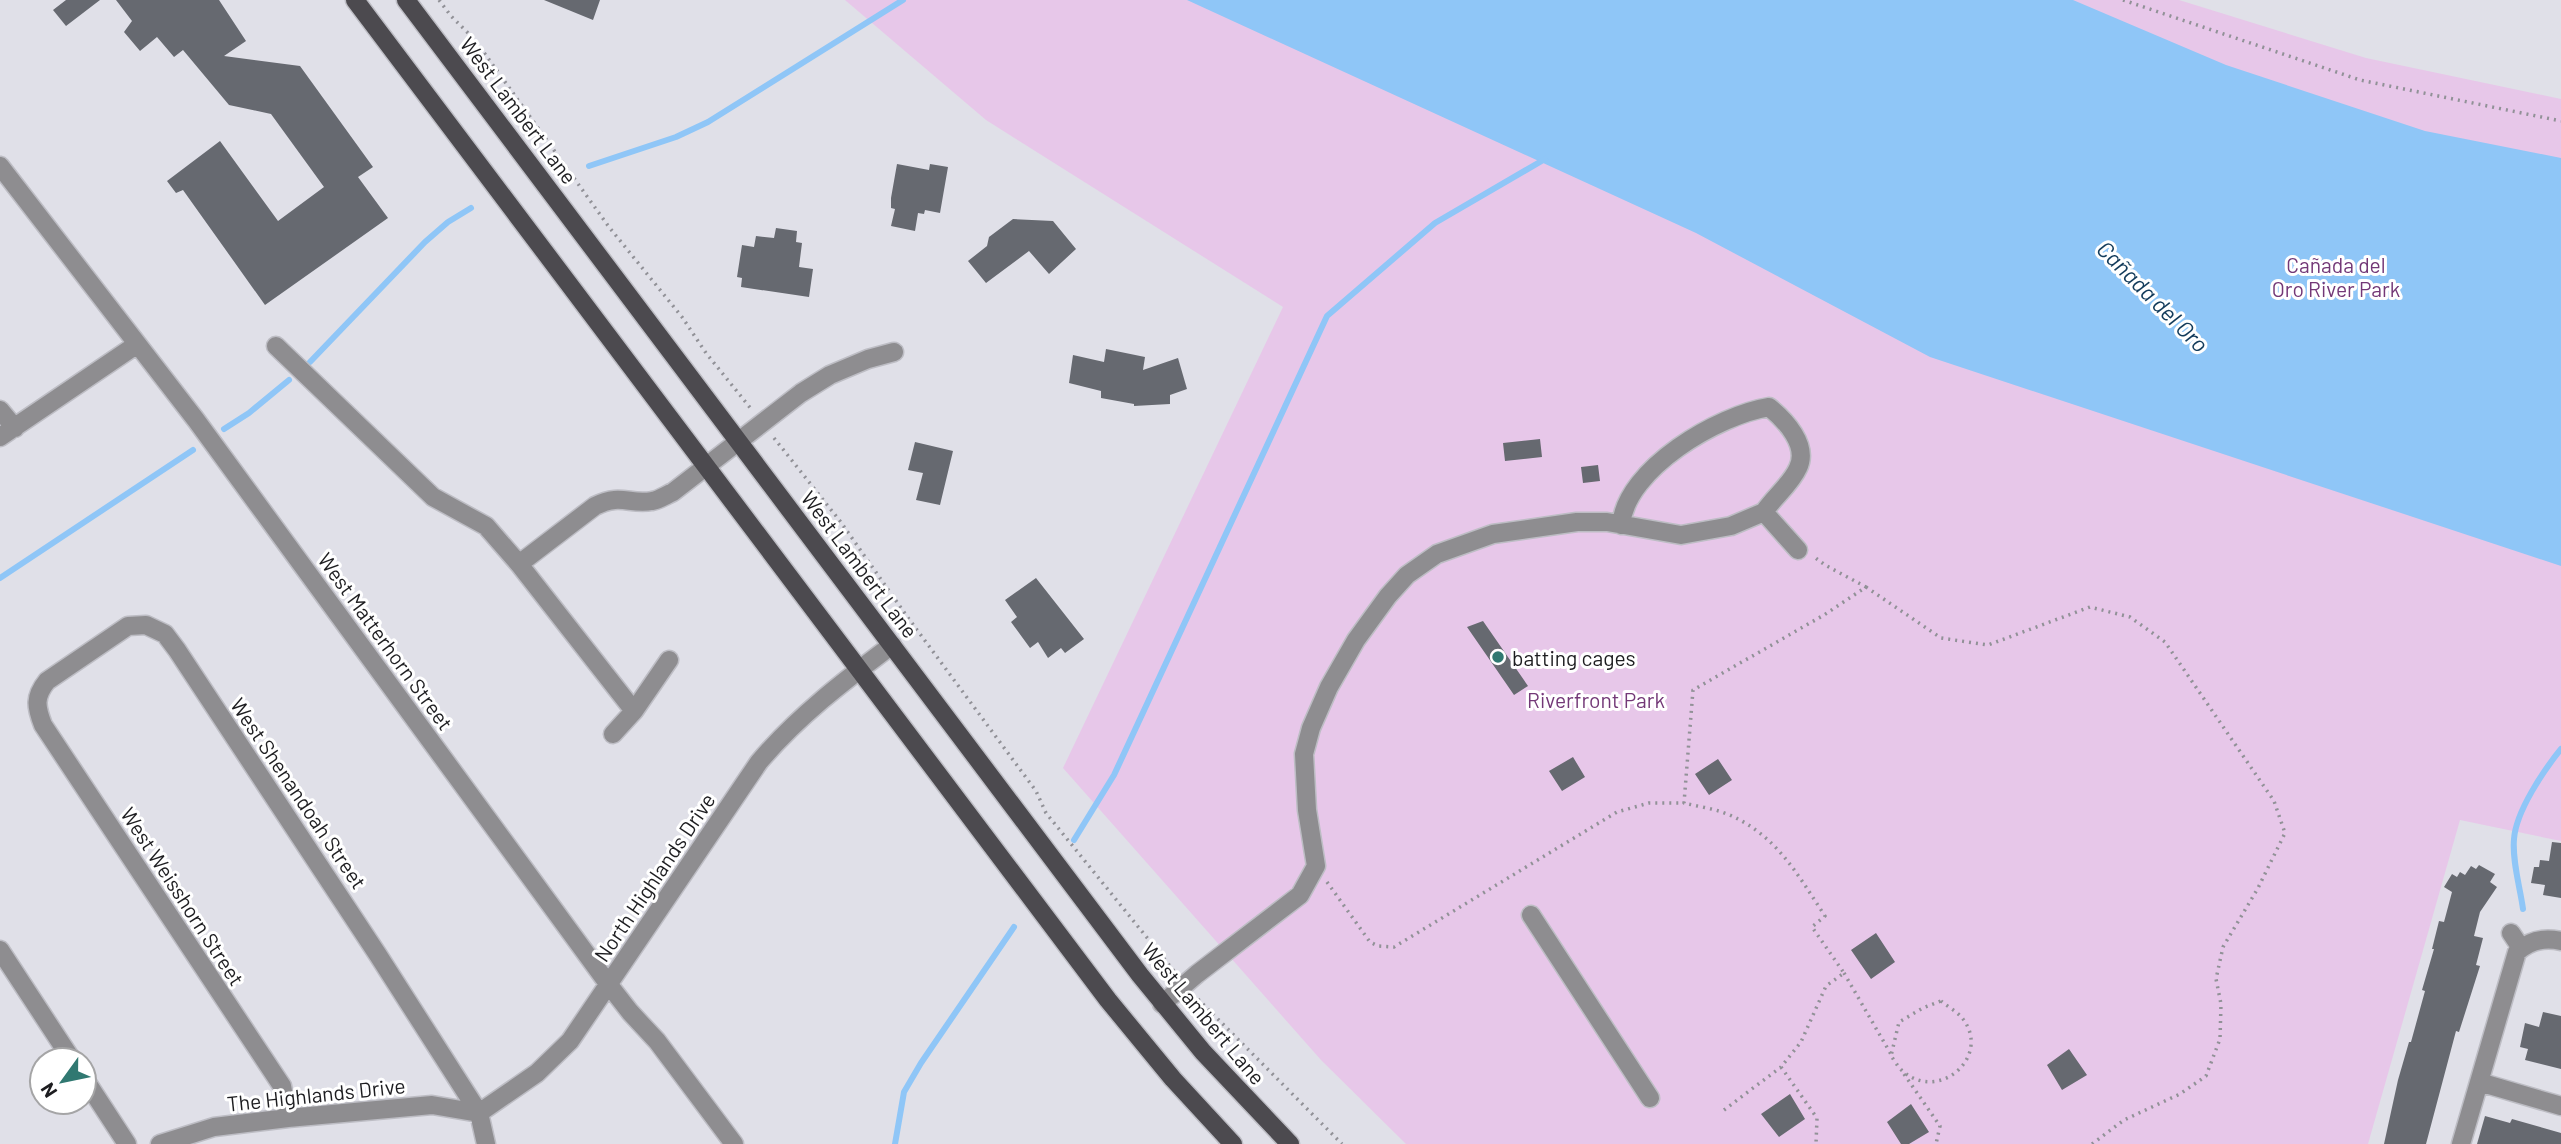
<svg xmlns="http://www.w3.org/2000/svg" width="2561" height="1144" font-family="Barlow,sans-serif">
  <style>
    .green { fill: #e7c7e9 }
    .water { fill: #8fc6f7 }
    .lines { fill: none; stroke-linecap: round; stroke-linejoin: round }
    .stream { stroke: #8fc6f7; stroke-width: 6 }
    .building { fill: #666970 }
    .minor-casing { stroke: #bdbdc4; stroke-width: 21 }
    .major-casing { stroke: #bdbdc4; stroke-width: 21 }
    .path { stroke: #919197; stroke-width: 3.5; stroke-dasharray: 2 5; stroke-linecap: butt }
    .minor { stroke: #8e8d90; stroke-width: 18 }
    .major { stroke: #4c4a4f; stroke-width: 18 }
    .poi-dot { fill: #307871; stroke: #fff; stroke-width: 2.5 }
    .labels { text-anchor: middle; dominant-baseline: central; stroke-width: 6; stroke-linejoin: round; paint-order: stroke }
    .street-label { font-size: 21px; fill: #1d1d20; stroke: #fff }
    .park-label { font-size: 21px; fill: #733877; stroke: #fff }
    .poi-label { font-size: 21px; fill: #1d1d20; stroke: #fff; text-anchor: start }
    .water-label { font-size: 23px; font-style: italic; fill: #123b5b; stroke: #fff }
  </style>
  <rect width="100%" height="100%" fill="#e0e0e8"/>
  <path class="green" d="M845,0H2179L2366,58L2561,99V841L2460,820L2368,1144H1406L1321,1060L1063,768L1283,307L986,120Z"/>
  <path class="water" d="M1187,0H2073L2226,65L2425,131L2561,158V566L1930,357L1696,233Z"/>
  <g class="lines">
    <path class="stream" d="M589,166L676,137L708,122L903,0
      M310,362L425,242L448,222L471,208
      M224,429L249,413L289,380
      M0,578L193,450
      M1074,840L1114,775L1327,316L1435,223L1545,159
      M2523,909C2520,887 2512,861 2514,839C2516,811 2544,770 2561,749
      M895,1144L904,1092L921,1063L1014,927"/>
  </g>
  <path class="building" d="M66,0H100L66,26L53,10Z
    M116,0H219L246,41L224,56L300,66L373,167L358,177L388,218L265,305L183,190L176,193L167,181L220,141L278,221L324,187L271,114L229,105L183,50L174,57L157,37L140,51L124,32L132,21Z
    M544,0H600L593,20Z
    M897,164L929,170L930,164L948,167L940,213L925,210L924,214L918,213L915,231L891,226L895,209L891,208V198Z
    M1013,219L1053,221L1076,249L1049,274L1029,251L986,283L968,261L987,246L989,237Z
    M776,228L797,231L796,242L802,243L799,267L813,269L809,297L741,287L742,278L737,277L742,245L754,247L756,236L774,238Z
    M1106,349L1145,357L1143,370L1178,358L1187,389L1170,395V404L1134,406V404L1101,398V391L1069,383L1073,355L1104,362Z
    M1540,439L1542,457L1505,461L1503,443Z
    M915,442L953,451L940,505L916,500L923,473L908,470Z
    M1598,465L1600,481L1583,483L1581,467Z
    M1036,578L1084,639L1065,653L1061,648L1048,658L1038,642L1030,648L1011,622L1017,617L1005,600Z
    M1483,621L1528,686L1514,695L1467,627Z
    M1573,757L1585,777L1562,791L1549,771Z
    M1718,759L1732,780L1709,795L1695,774Z
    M2552,842L2561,843V898L2543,895L2545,885L2531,883L2534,867H2539L2540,860L2549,861Z
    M2479,865L2495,874L2490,882L2497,887L2480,912L2474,936L2483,938L2476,965L2480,966L2459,1032L2456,1031L2426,1144H2384L2398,1080L2409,1042H2411L2425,991L2422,990L2434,949H2432L2439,921L2444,922L2452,892L2444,887L2452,874L2457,877L2460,872L2465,875L2471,866L2476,869Z
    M1876,933L1895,962L1871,979L1851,950Z
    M2543,1012L2561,1016V1069L2525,1060L2528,1049L2520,1047L2525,1023L2539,1027Z
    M2069,1049L2087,1075L2062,1090L2047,1065Z
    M1790,1094L1805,1119L1779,1137L1761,1114Z
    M1911,1104L1929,1132L1909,1144H1901L1887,1122Z
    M2485,1116L2510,1123L2512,1119L2561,1133V1144H2477Z"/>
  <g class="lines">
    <defs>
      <path id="minor" d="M0,166L196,420L609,985L630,1012L657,1041L734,1144
        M276,346L433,497L486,526L519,564
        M0,410L15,428
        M0,437L136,345
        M1621,525C1626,468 1719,415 1769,407C1785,420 1809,445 1798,468C1791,484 1774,497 1764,512
        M634,711L669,660
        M613,734L634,711L519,564L595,506C621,493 629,505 652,501C659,500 666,495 673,492L801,393L830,375L868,359L894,352
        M1531,915L1650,1098
        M2511,933L2521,948
        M0,950L72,1060
        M1162,1004L1197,974L1300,895L1316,866L1307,810L1304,754L1311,728L1329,687L1356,640L1388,596L1407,575L1437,554L1493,534L1577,522H1607L1681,535L1731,526L1764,512L1798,550
        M84,1078L127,1144
        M2479,1082L2561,1106
        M288,1118L282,1086L43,725C36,707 34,697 47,681L128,626L146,625L165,634L177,650L378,955L479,1113
        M160,1144L214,1127L288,1118L432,1105L479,1113
        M486,1144L479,1113L537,1073L570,1041L759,762C798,716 844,681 892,645
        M2461,1144L2517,952C2530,940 2544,937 2561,941"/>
      <path id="major" d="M355,0L1108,1000L1173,1079L1233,1144
        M406,0L1140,975L1203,1052L1290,1144"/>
    </defs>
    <use href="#minor" class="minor-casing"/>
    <use href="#major" class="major-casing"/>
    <path class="path" d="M439,0L451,16L475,40L609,227L682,317L706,353L752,410
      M2123,0L2360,80L2561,121
      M774,438L840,521L906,615L1036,791L1046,813L1174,971
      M1866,587L1941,638L1988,645L2090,607L2130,617L2165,642L2274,801L2285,833L2258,888L2223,947L2216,979L2221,1004L2220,1039L2206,1076L2180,1094L2124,1120L2092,1144
      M1327,882L1370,942L1378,946L1394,947L1617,812L1649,803H1684
      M1844,973L1892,1056
      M1198,999L1342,1144
      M1941,1001C1948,1007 1958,1012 1963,1019C1991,1056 1941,1101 1905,1073C1899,1069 1895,1061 1891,1056L1899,1022L1923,1008Z
      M1781,1067L1817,1118L1816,1144
      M1904,1074L1940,1126L1936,1144
      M1724,1110L1781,1067L1801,1042L1826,986L1844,973L1812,927L1825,916C1796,872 1774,831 1722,812C1710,808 1696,806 1684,803L1693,690L1824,615L1866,587L1825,565L1813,556"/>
    <use href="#minor" class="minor"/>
    <use href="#major" class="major"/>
  </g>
  <circle class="poi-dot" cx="1498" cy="657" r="7"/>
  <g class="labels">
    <g class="street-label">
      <text transform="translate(519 110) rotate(53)">West Lambert Lane</text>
      <text transform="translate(860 564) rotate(53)">West Lambert Lane</text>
      <text transform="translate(386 641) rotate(54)">West Matterhorn Street</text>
      <text transform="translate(299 793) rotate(56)">West Shenandoah Street</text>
      <text transform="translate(654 877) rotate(-56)">North Highlands Drive</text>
      <text transform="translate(183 896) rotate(57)">West Weisshorn Street</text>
      <text transform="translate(1204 1013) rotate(50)">West Lambert Lane</text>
      <text transform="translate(316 1094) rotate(-6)">The Highlands Drive</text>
    </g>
    <g class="park-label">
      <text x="2336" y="264">Cañada del<tspan x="2336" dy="24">Oro River Park</tspan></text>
      <text x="1596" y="699">Riverfront Park</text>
    </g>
    <g class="poi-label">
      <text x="1512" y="657">batting cages</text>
    </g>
    <g class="water-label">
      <text transform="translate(2153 296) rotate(45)">Cañada del Oro</text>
    </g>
  </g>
  <g transform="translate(63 1081) rotate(237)"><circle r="33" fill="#ffffff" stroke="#a5a5a6" stroke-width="2"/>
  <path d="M0-5L12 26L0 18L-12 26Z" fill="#307871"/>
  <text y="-10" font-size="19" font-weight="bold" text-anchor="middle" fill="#1d1d20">N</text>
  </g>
</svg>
